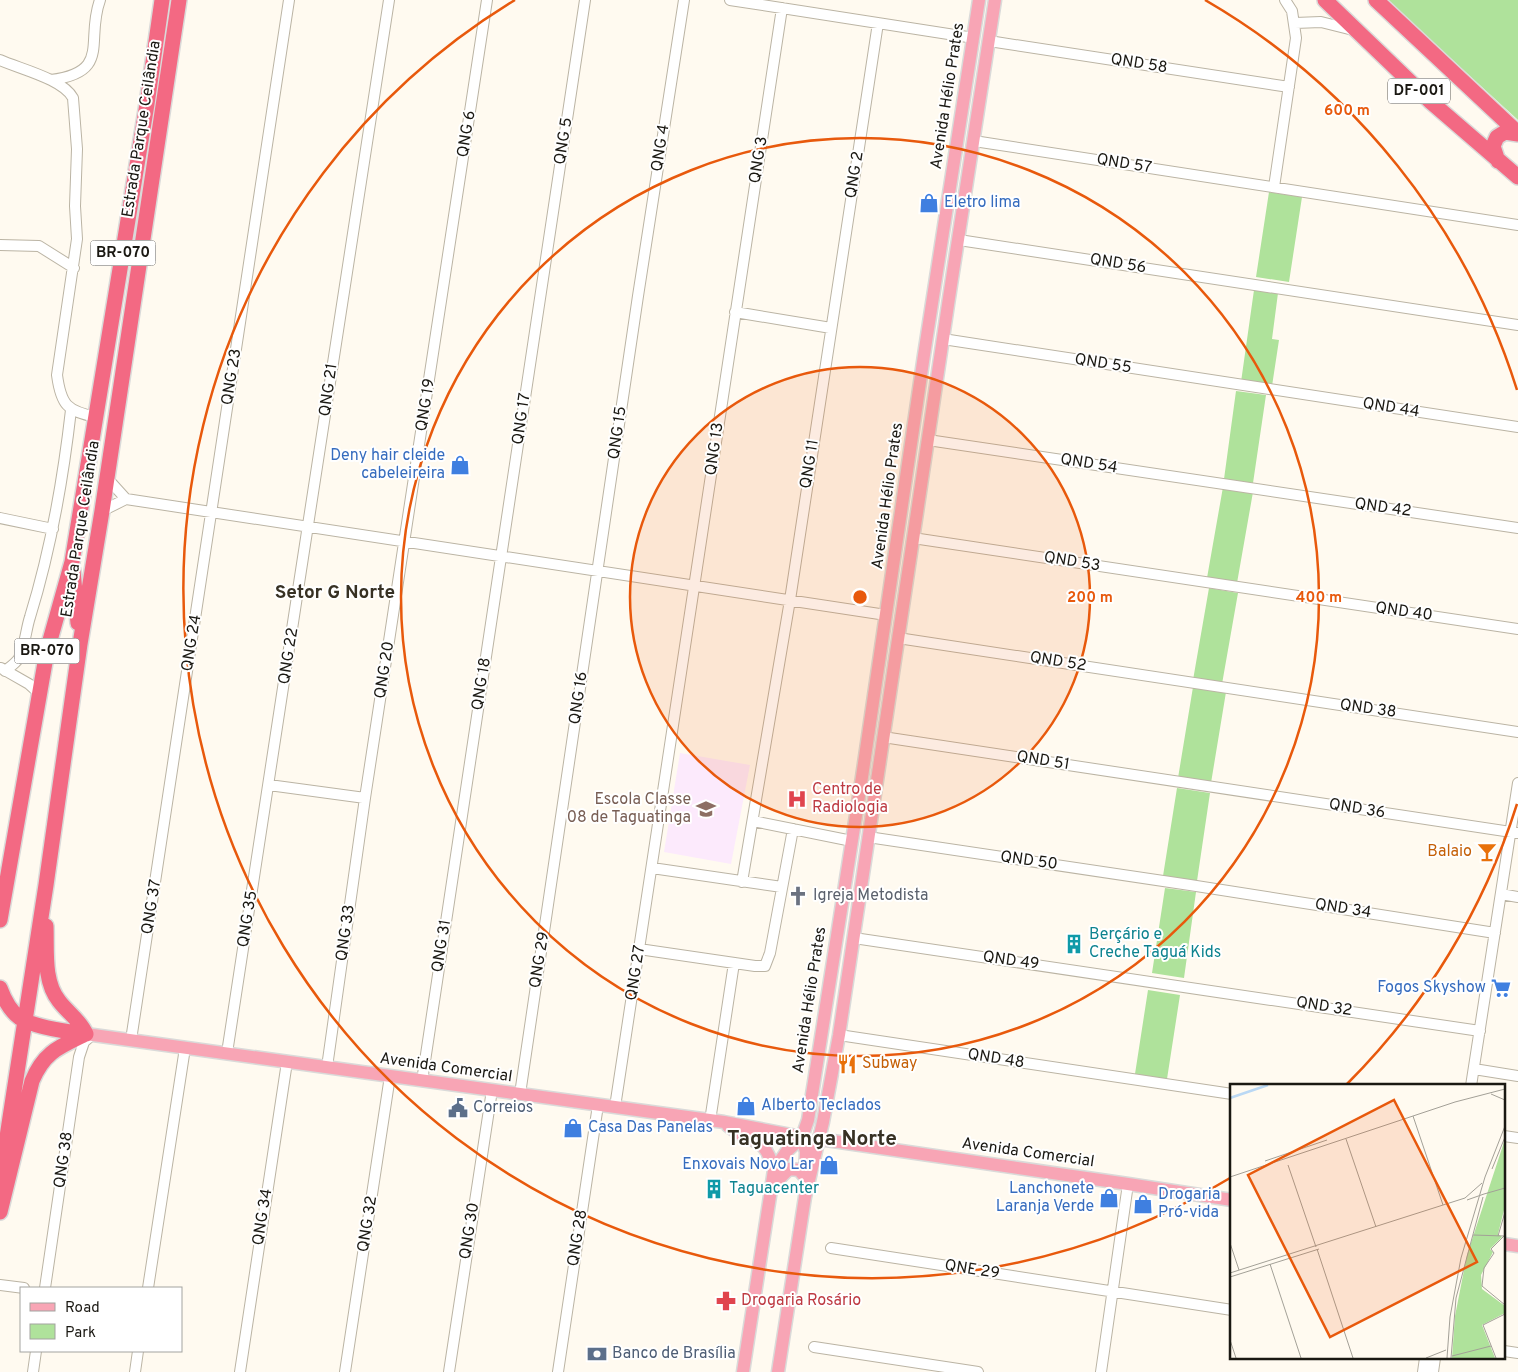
<svg xmlns="http://www.w3.org/2000/svg" width="1518" height="1372" font-family="Overpass,sans-serif">
  <style>
    .education { fill: #fceafc }
    .green { fill: #afe29b }
    .lines { fill: none; stroke-linecap: round; stroke-linejoin: round }
    .minor-casing { stroke: #bbb4a4; stroke-width: 12 }
    .major-casing { stroke: #dadad9; stroke-width: 15 }
    .highway-casing { stroke: #dadad9; stroke-width: 18 }
    .minor { stroke: #fff; stroke-width: 10 }
    .major { stroke: #f8a5b5; stroke-width: 12 }
    .highway { stroke: #f36983; stroke-width: 15 }
    .ring { fill: none; stroke: #e8590c; stroke-width: 2.5 }
    .labels { text-anchor: middle; dominant-baseline: central; stroke-width: 4; stroke-linejoin: round; paint-order: stroke }
    .shield { fill: #fff; stroke: #5f5d59; stroke-width: 1 }
    .shield-label { font-size: 15px; font-weight: bold; fill: #1a1812 }
    .street-label { font-size: 16px; fill: #1a1812; stroke: #fff }
    .shop-label { font-size: 16px; fill: #366cbe; stroke: #fff; text-anchor: start }
    .health-label { font-size: 16px; fill: #be3a42; stroke: #fff; text-anchor: start }
    .education-label { font-size: 16px; fill: #785e54; stroke: #fff; text-anchor: end }
    .food-label { font-size: 16px; fill: #c56008; stroke: #fff; text-anchor: end }
    .worship-label { font-size: 16px; fill: #5b616d; stroke: #fff; text-anchor: start }
    .culture-label { font-size: 16px; fill: #0d838f; stroke: #fff; text-anchor: start }
    .service-label { font-size: 16px; fill: #4e5e75; stroke: #fff; text-anchor: start }
    .quarter-label { font-size: 19px; font-weight: bold; fill: #373124; stroke: #fff }
    .district-label { font-size: 21px; font-weight: bold; fill: #373124; stroke: #fff }
    .inset-river { fill: none; stroke: #bad8f4; stroke-width: 2.5 }
    .inset-road { fill: none; stroke: #a3a097; stroke-width: 1 }
    .view { fill: #e8590c; fill-opacity: 0.15; stroke: #e8590c; stroke-width: 2.5 }
    .inset-edge { fill: none; stroke: #1a1812; stroke-width: 2.5 }
    .centre { fill: #e8590c; stroke: #fff; stroke-width: 2.5 }
    .ring-label { font-size: 15px; text-anchor: middle; font-weight: bold; fill: #e8590c; stroke: #fff; stroke-width: 4; stroke-linejoin: round; paint-order: stroke }
  </style>
  <rect width="100%" height="100%" fill="#fffaf0"/>
  <path class="education" d="M680,753L750,765L731,864L664,852Z"/>
  <path class="green" d="M1387,0H1518V120Z
    M1269,192L1302,197L1289,282L1256,277Z
    M1254,290L1278,293L1272,339L1279,340L1272,386L1241,382Z
    M1236,391L1266,395L1253,483L1224,479Z
    M1223,487L1253,492L1237,583L1207,578Z
    M1209,588L1238,593L1222,684L1193,680Z
    M1193,687L1226,692L1211,783L1178,778Z
    M1177,788L1210,793L1197,881L1163,876Z
    M1165,888L1196,892L1184,978L1152,973Z
    M1148,990L1180,995L1167,1079L1135,1074Z"/>
  <g class="lines">
    <defs>
      <path id="minor" d="M730,0L974,38
        M1295,23L1321,22L1353,30
        M989,41L1289,87
        M0,60C20,69 63,79 73,98L77,149L75,206L77,239L57,375C61,405 67,411 96,417
        M51,80C112,72 85,41 100,0
        M974,141L1518,225
        M1274,187L1296,38L1292,11L1285,0
        M959,240L1518,325
        M0,245L39,246L74,268
        M735,312L831,328
        M943,339L1518,427
        M928,440L1518,528
        M107,478L126,499
        M102,511L126,499L886,615
        M0,518L53,529
        M913,538L1518,629
        M898,638L1518,732
        M1,668L29,684L40,694
        M5,671C10,667 16,663 19,658C25,646 26,629 30,617C51,549 63,480 71,410
        M883,737L1518,833
        M269,785L365,798
        M753,821L852,841
        M868,837L1190,885L1495,933
        M652,868L782,887
        M742,882L790,600L878,23
        M1501,894L1518,897
        M854,938L1480,1031
        M639,949L755,966H765L770,953L793,829
        M839,1035L1232,1094
        M131,1040L289,0
        M227,1053C282,702 333,351 389,0
        M327,1067L365,798L487,0
        M1474,1069L1518,1076
        M422,1081L585,0
        M1471,1086L1518,783
        M520,1094L638,296L684,0
        M615,1107L782,8
        M710,1121L734,963
        M1504,1136L1518,1138
        M831,1248L1232,1310
        M0,1285L24,1288
        M45,1288L79,1057L84,1042L92,1035
        M148,1288L185,1048
        M814,1347L978,1372
        M1504,1351L1518,1353
        M33,1372L36,1351
        M135,1372L138,1351
        M240,1372L287,1062
        M345,1372L390,1076
        M449,1372L492,1090
        M558,1372L598,1105
        M1101,1372L1128,1184
        M1423,1372L1425,1358
        M1433,1372L1435,1358"/>
      <path id="major" d="M86,1034L724,1122L802,1137
        M728,1126C753,1146 763,1132 774,1170
        M802,1137L806,1152L805,1172
        M819,1139L1128,1184L1232,1200
        M772,1189L781,1177L789,1169L799,1170L805,1177
        M1504,1244L1518,1246
        M743,1372L774,1170L787,1151L802,1137L808,1120L862,777L924,355L979,0
        M778,1372L805,1197L823,1122L839,1035L949,298L995,0"/>
      <path id="highway" d="M1325,0L1431,102L1518,177
        M1376,0L1518,133
        M1498,161L1493,146L1497,137L1505,132L1518,134
        M73,571L78,623
        M0,920L47,651L72,562L147,104L162,0
        M46,926C47,950 43,981 59,1001C68,1013 80,1020 86,1034
        M0,988C4,999 10,1011 20,1018C34,1027 69,1032 86,1034
        M0,1182L46,885L80,644L102,511L179,0
        M0,1212L32,1081C44,1052 59,1047 86,1034"/>
    </defs>
    <use href="#minor" class="minor-casing"/>
    <use href="#major" class="major-casing"/>
    <use href="#highway" class="highway-casing"/>
    <use href="#minor" class="minor"/>
    <use href="#major" class="major"/>
    <use href="#highway" class="highway"/>
  </g>
  <circle cx="860" cy="597" r="230" fill="#e8590c" fill-opacity=".12"/>
  <g class="ring">
    <circle cx="860" cy="597" r="230"/>
    <circle cx="860" cy="597" r="459"/>
    <path d="M1517 804A689 689 0 0 1 1347 1084M1230 1178A689 689 0 1 1 515 0M1205 0A689 689 0 0 1 1517 390"/>
  </g>
  <defs>
    <symbol id="shop-bare" viewBox="-9 -9 18 18"><path d="M-5-2.5h2.3a2.7 3.5 0 0 1 5.4 0H5L5.5 6h-11ZM-1.5-2.5h3a1.5 2.3 0 0 0-3 0Z" fill="#3f7fe0" stroke="#fff" stroke-width="2.5" paint-order="stroke"/></symbol>
    <symbol id="hospital-bare" viewBox="-9 -9 18 18"><path d="M-5-5h3v3.5h4V-5h3V5h-3V1.5h-4V5h-3Z" fill="#e0444e" stroke="#fff" stroke-width="2.5" paint-order="stroke"/></symbol>
    <symbol id="school-bare" viewBox="-9 -9 18 18"><path d="M0-5L7-2L0 1L-7-2ZM-4 1L0 2.5L4 1V4Q0 6-4 4Z" fill="#8d6e63" stroke="#fff" stroke-width="2.5" paint-order="stroke"/></symbol>
    <symbol id="bar-bare" viewBox="-9 -9 18 18"><path d="M-6-5H6L.8 .8V4.5H3.5V6h-7V4.5H-.8V.8Z" fill="#e8710a" stroke="#fff" stroke-width="2.5" paint-order="stroke"/></symbol>
    <symbol id="church-bare" viewBox="-9 -9 18 18"><path d="M-1.2-6h2.4v3.5h3.3v2.4h-3.3V6h-2.4V-.1h-3.3v-2.4h3.3Z" fill="#6b7280" stroke="#fff" stroke-width="2.5" paint-order="stroke"/></symbol>
    <symbol id="building-bare" viewBox="-9 -9 18 18"><path d="M-4-6H4V6H1V3H-1V6H-4ZM-2.5-4.3h1.7v1.8h-1.7ZM.8-4.3h1.7v1.8H.8ZM-2.5-1h1.7V.8h-1.7ZM.8-1h1.7V.8H.8Z" fill="#0f9aa8" stroke="#fff" stroke-width="2.5" paint-order="stroke"/></symbol>
    <symbol id="supermarket-bare" viewBox="-9 -9 18 18"><path d="M-6-5.5h2.5l.6 2H6L4.5 2H-2.5L-4.4-4H-6ZM-1.5 3.2a1.3 1.3 0 1 0 .1 0ZM3 3.2a1.3 1.3 0 1 0 .1 0Z" fill="#3f7fe0" stroke="#fff" stroke-width="2.5" paint-order="stroke"/></symbol>
    <symbol id="restaurant-bare" viewBox="-9 -9 18 18"><path d="M-5-6h1v4h1v-4h1v4h1v-4h1v5L-1.5 .5V6h-2V.5L-5-1ZM5-6V6H3V1.5H1.5Q1.5-4 5-6Z" fill="#e8710a" stroke="#fff" stroke-width="2.5" paint-order="stroke"/></symbol>
    <symbol id="civic-bare" viewBox="-9 -9 18 18"><path d="M-.6-6.5H3V-4.5H.6V-3L4-1V1h2V6H-6V1h2V-1L-.6-3ZM-1.2 2.5V6h2.4V2.5Z" fill="#5c6f8a" stroke="#fff" stroke-width="2.5" paint-order="stroke"/></symbol>
    <symbol id="pharmacy-bare" viewBox="-9 -9 18 18"><path d="M-2-6h4v4h4v4h-4v4h-4v-4h-4v-4h4Z" fill="#e0444e" stroke="#fff" stroke-width="2.5" paint-order="stroke"/></symbol>
    <symbol id="bank-bare" viewBox="-9 -9 18 18"><path d="M-6-4H6V4H-6ZM0-2.3a2.3 2.3 0 1 0 0 4.6a2.3 2.3 0 1 0 0-4.6Z" fill="#5c6f8a" stroke="#fff" stroke-width="2.5" paint-order="stroke"/></symbol>
  </defs>
  <g fill-rule="evenodd">
    <use href="#shop-bare" x="915" y="189" width="28" height="28"/>
    <use href="#shop-bare" x="446" y="451" width="28" height="28"/>
    <use href="#hospital-bare" x="783" y="785" width="28" height="28"/>
    <use href="#school-bare" x="692" y="795" width="28" height="28"/>
    <use href="#bar-bare" x="1473" y="838" width="28" height="28"/>
    <use href="#church-bare" x="784" y="882" width="28" height="28"/>
    <use href="#building-bare" x="1060" y="930" width="28" height="28"/>
    <use href="#supermarket-bare" x="1487" y="974" width="28" height="28"/>
    <use href="#restaurant-bare" x="833" y="1050" width="28" height="28"/>
    <use href="#shop-bare" x="732" y="1092" width="28" height="28"/>
    <use href="#civic-bare" x="444" y="1094" width="28" height="28"/>
    <use href="#shop-bare" x="559" y="1114" width="28" height="28"/>
    <use href="#shop-bare" x="815" y="1151" width="28" height="28"/>
    <use href="#building-bare" x="700" y="1175" width="28" height="28"/>
    <use href="#shop-bare" x="1095" y="1184" width="28" height="28"/>
    <use href="#shop-bare" x="1129" y="1190" width="28" height="28"/>
    <use href="#pharmacy-bare" x="712" y="1287" width="28" height="28"/>
    <use href="#bank-bare" x="583" y="1340" width="28" height="28"/>
  </g>
  <g class="labels">
    <g class="shield">
      <rect x="1388" y="78.5" width="62" height="25" rx="4"/>
      <rect x="90.5" y="240.5" width="65" height="25" rx="4"/>
      <rect x="14.5" y="638.5" width="65" height="25" rx="4"/>
    </g>
    <g class="shield-label">
      <text x="1419" y="91">DF-001</text>
      <text x="123" y="253">BR-070</text>
      <text x="47" y="651">BR-070</text>
    </g>
    <g class="street-label">
      <text transform="translate(1139 64) rotate(9)">QND 58</text>
      <text transform="translate(948 96) rotate(-81)">Avenida Hélio Prates</text>
      <text transform="translate(142 129) rotate(-81)">Estrada Parque Ceilândia</text>
      <text transform="translate(467 134) rotate(-81)">QNG 6</text>
      <text transform="translate(564 141) rotate(-81)">QNG 5</text>
      <text transform="translate(661 148) rotate(-81)">QNG 4</text>
      <text transform="translate(759 160) rotate(-81)">QNG 3</text>
      <text transform="translate(1124 164) rotate(9)">QND 57</text>
      <text transform="translate(855 175) rotate(-81)">QNG 2</text>
      <text transform="translate(1118 264) rotate(9)">QND 56</text>
      <text transform="translate(1103 364) rotate(9)">QND 55</text>
      <text transform="translate(232 377) rotate(-81)">QNG 23</text>
      <text transform="translate(329 390) rotate(-82)">QNG 21</text>
      <text transform="translate(426 405) rotate(-81)">QNG 19</text>
      <text transform="translate(1391 408) rotate(9)">QND 44</text>
      <text transform="translate(522 419) rotate(-82)">QNG 17</text>
      <text transform="translate(618 433) rotate(-82)">QNG 15</text>
      <text transform="translate(715 449) rotate(-82)">QNG 13</text>
      <text transform="translate(810 464) rotate(-81)">QNG 11</text>
      <text transform="translate(1089 464) rotate(9)">QND 54</text>
      <text transform="translate(888 496) rotate(-82)">Avenida Hélio Prates</text>
      <text transform="translate(1383 508) rotate(8)">QND 42</text>
      <text transform="translate(81 529) rotate(-81)">Estrada Parque Ceilândia</text>
      <text transform="translate(1072 562) rotate(9)">QND 53</text>
      <text transform="translate(1404 612) rotate(8)">QND 40</text>
      <text transform="translate(192 643) rotate(-81)">QNG 24</text>
      <text transform="translate(289 656) rotate(-81)">QNG 22</text>
      <text transform="translate(1058 662) rotate(9)">QND 52</text>
      <text transform="translate(385 670) rotate(-81)">QNG 20</text>
      <text transform="translate(482 684) rotate(-81)">QNG 18</text>
      <text transform="translate(579 698) rotate(-82)">QNG 16</text>
      <text transform="translate(1368 709) rotate(8)">QND 38</text>
      <text transform="translate(1043 761) rotate(9)">QND 51</text>
      <text transform="translate(1357 809) rotate(9)">QND 36</text>
      <text transform="translate(1029 861) rotate(8)">QND 50</text>
      <text transform="translate(152 907) rotate(-81)">QNG 37</text>
      <text transform="translate(1343 909) rotate(9)">QND 34</text>
      <text transform="translate(248 919) rotate(-81)">QNG 35</text>
      <text transform="translate(346 933) rotate(-82)">QNG 33</text>
      <text transform="translate(442 946) rotate(-81)">QNG 31</text>
      <text transform="translate(540 960) rotate(-81)">QNG 29</text>
      <text transform="translate(1011 961) rotate(8)">QND 49</text>
      <text transform="translate(636 973) rotate(-81)">QNG 27</text>
      <text transform="translate(810 1000) rotate(-81)">Avenida Hélio Prates</text>
      <text transform="translate(1324 1007) rotate(9)">QND 32</text>
      <text transform="translate(996 1059) rotate(9)">QND 48</text>
      <text transform="translate(446 1068) rotate(8)">Avenida Comercial</text>
      <text transform="translate(1028 1153) rotate(8)">Avenida Comercial</text>
      <text transform="translate(64 1160) rotate(-82)">QNG 38</text>
      <text transform="translate(263 1217) rotate(-81)">QNG 34</text>
      <text transform="translate(368 1224) rotate(-81)">QNG 32</text>
      <text transform="translate(470 1231) rotate(-81)">QNG 30</text>
      <text transform="translate(578 1238) rotate(-81)">QNG 28</text>
      <text transform="translate(972 1270) rotate(9)">QNE 29</text>
    </g>
    <g class="shop-label">
      <text x="944" y="203">Eletro lima</text>
      <text x="445" y="456" text-anchor="end">Deny hair cleide<tspan x="445" dy="18">cabeleireira</tspan></text>
      <text x="1486" y="988" text-anchor="end">Fogos Skyshow</text>
      <text x="761" y="1106">Alberto Teclados</text>
      <text x="588" y="1128">Casa Das Panelas</text>
      <text x="814" y="1165" text-anchor="end">Enxovais Novo Lar</text>
      <text x="1094" y="1189" text-anchor="end">Lanchonete<tspan x="1094" dy="18">Laranja Verde</tspan></text>
      <text x="1158" y="1195">Drogaria<tspan x="1158" dy="18">Pró-vida</tspan></text>
    </g>
    <g class="health-label">
      <text x="812" y="790">Centro de<tspan x="812" dy="18">Radiologia</tspan></text>
      <text x="741" y="1301">Drogaria Rosário</text>
    </g>
    <g class="education-label">
      <text x="691" y="800">Escola Classe<tspan x="691" dy="18">08 de Taguatinga</tspan></text>
    </g>
    <g class="food-label">
      <text x="1472" y="852">Balaio</text>
      <text x="862" y="1064" text-anchor="start">Subway</text>
    </g>
    <g class="worship-label">
      <text x="813" y="896">Igreja Metodista</text>
    </g>
    <g class="culture-label">
      <text x="1089" y="935">Berçário e<tspan x="1089" dy="18">Creche Taguá Kids</tspan></text>
      <text x="729" y="1189">Taguacenter</text>
    </g>
    <g class="service-label">
      <text x="473" y="1108">Correios</text>
      <text x="612" y="1354">Banco de Brasília</text>
    </g>
    <g class="quarter-label">
      <text x="335" y="593">Setor G Norte</text>
    </g>
    <g class="district-label">
      <text x="812" y="1139">Taguatinga Norte</text>
    </g>
  </g>
  <g transform="translate(1230 1084)">
    <rect width="275" height="275" fill="#fffaf0"/>
    <path d="M275,55V122L268,150L272,153L260,165L263,168L251,191L252,205L275,222V229L252,241L265,274H222L225,232L237,171Z" fill="#afe29b"/>
    <path class="inset-river" d="M0,14L38,1"/>
    <path class="inset-road" d="M261,10L275,16M183,32L213,121M116,55L146,143M35,77L97,56M58,81L86,163M262,85L275,53M0,93L225,18L275,5M254,110L275,104M237,116L254,110M243,151L274,152M268,152L275,128M274,152L261,165L264,169L254,184L252,202L275,221M0,159L9,186M87,165L123,274M40,180L71,274M0,189L235,114L252,99M0,193L89,165M0,256L6,274M222,272L261,262M196,274L216,266M217,274L220,233L231,174L255,93L275,42M221,274L226,214L253,113M266,274L253,241L275,230"/>
    <path class="view" d="M164,16L247,178L100,253L18,91Z"/>
    <rect width="275" height="275" class="inset-edge"/>
  </g>
  <circle cx="860" cy="597" r="8" class="centre"/>
  <g class="ring-label">
    <text x="1347" y="115">600 m</text>
    <text x="1090" y="602">200 m</text>
    <text x="1319" y="602">400 m</text>
  </g>
  <rect x="20" y="1287" width="162" height="65" fill="#ffffff" stroke="#a3a3a0"/>
  <rect x="30" y="1303" width="25" height="8" fill="#f8a5b5" stroke="#a3a3a0"/>
  <text x="65" y="1312" font-size="15" fill="#1a1812">Road</text>
  <rect x="30" y="1324" width="25" height="15" fill="#afe29b" stroke="#a3a3a0"/>
  <text x="65" y="1337" font-size="15" fill="#1a1812">Park</text>
</svg>
